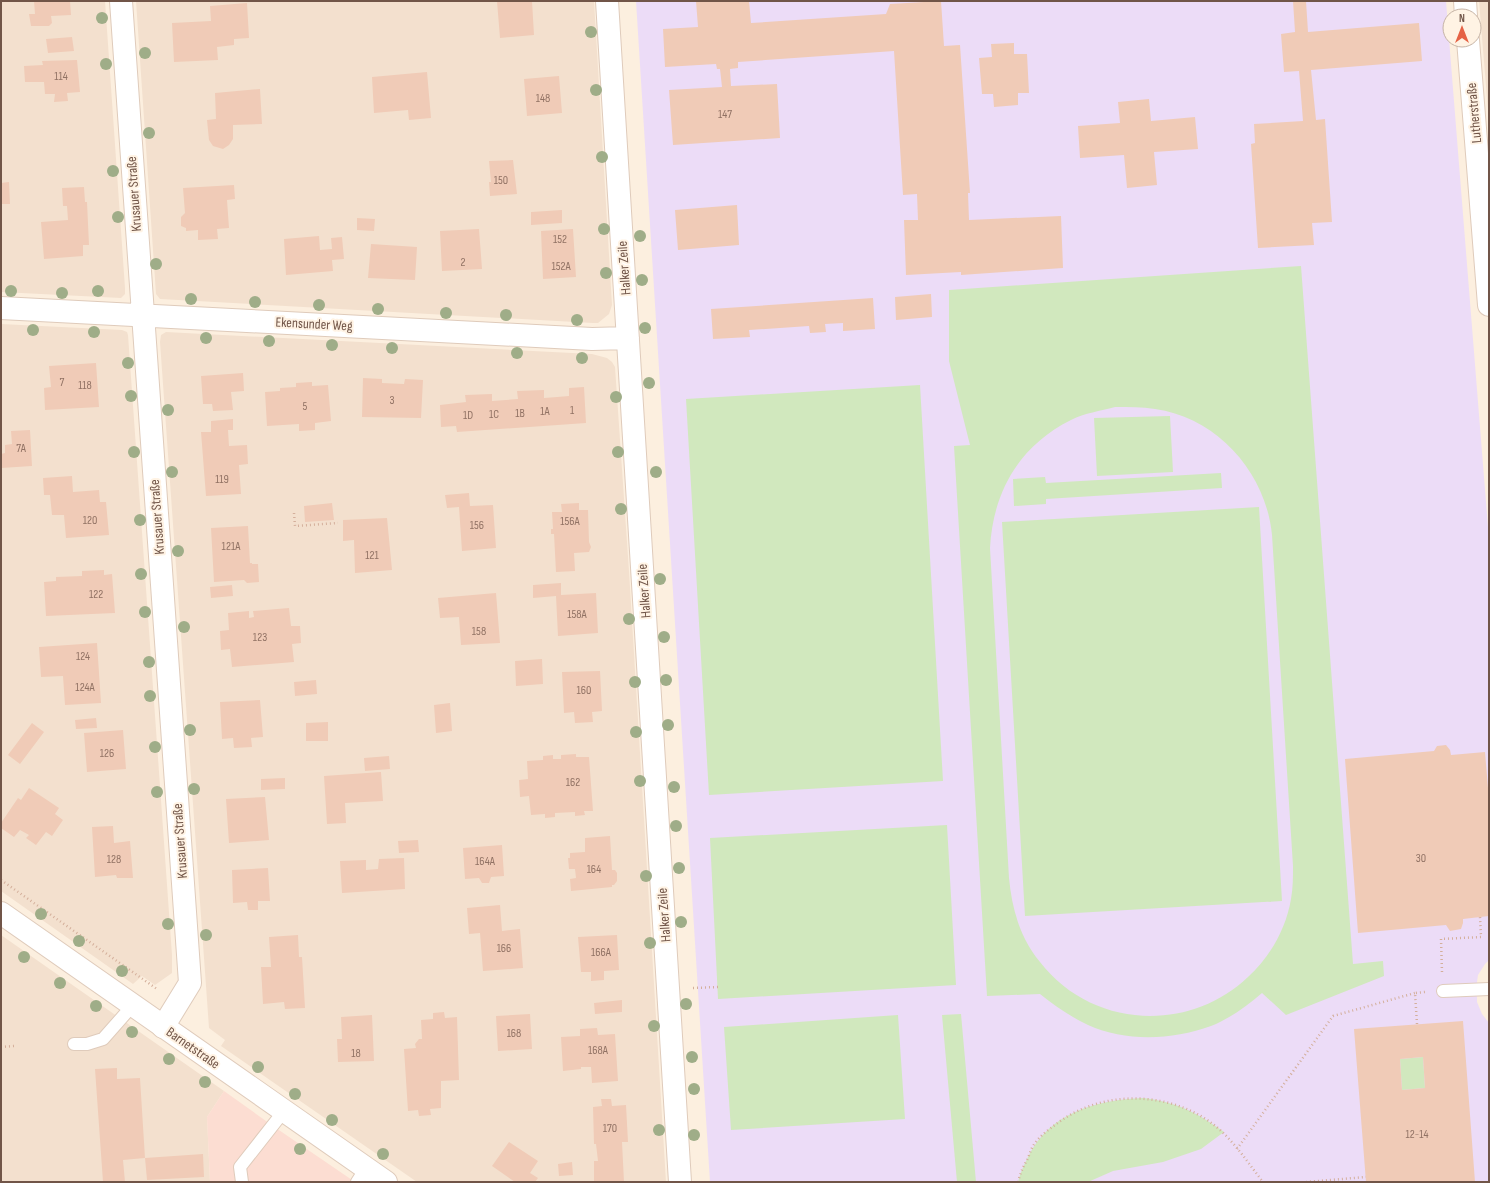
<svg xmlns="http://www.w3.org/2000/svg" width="1490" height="1183" font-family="'Sofia Sans Condensed',sans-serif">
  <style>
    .residential { fill: #f3e0ce }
    .commercial { fill: #fcddd2 }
    .education { fill: #ecdcf7 }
    .green { fill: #d1e8be; fill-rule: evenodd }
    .building { fill: #f0cbb7; fill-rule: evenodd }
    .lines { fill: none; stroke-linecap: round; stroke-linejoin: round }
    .service-casing { stroke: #dfcbbb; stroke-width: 14 }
    .minor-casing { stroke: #dfcbbb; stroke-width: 24 }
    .tertiary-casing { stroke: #dfcbbb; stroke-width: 24 }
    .path { stroke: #d4af9b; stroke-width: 2.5; stroke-dasharray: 1 3; stroke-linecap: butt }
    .service { stroke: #fff; stroke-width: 12 }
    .minor { stroke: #fff; stroke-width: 22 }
    .tertiary { stroke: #fff; stroke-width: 22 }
    .tree { fill: #9fad88 }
    .labels { text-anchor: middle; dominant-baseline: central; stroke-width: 4; stroke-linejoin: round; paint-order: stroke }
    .number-label { font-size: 12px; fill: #917264 }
    .street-label { font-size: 14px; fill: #715548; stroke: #fff3e4 }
  </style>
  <rect width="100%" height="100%" fill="#fcefdf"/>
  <path class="residential" d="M1,1H105L125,288V294L121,298L1,292Z
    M136,1H594L612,305L609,314L598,323H593L160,299L156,294Z
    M1479,1H1489V122Z
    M1,324L122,330L127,332L128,335L172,955V973L155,985L142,976L133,984L1,891Z
    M166,332L592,354L607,358L612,362L615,367L629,571L666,1182H417L221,1046L225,1040L209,1028L160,342L161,335Z
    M1,935L224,1091L207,1117L210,1182H1Z"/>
  <path class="commercial" d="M224,1091L273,1126L355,1182H210L207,1117Z"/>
  <path class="education" d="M636,1H1446L1489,540V960L1485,964L1478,975L1477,982V1002L1482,1014L1489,1023V1182H710Z"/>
  <path class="green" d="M1301,266L1353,964L1383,961L1384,976L1286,1015L1262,993C1247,1006 1229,1019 1211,1026C1172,1040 1126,1042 1088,1025C1071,1017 1055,1006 1040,994L987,996L954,446L970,445L949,361V290ZM1115,407C1129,407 1142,407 1155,409C1218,418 1266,473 1272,535L1293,866C1293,877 1293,888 1291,899C1286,929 1270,957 1248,977C1188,1034 1091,1028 1040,962C1020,938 1012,909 1009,878L990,548C993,492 1019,446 1071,420C1085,413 1100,411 1115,407Z
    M920,385L943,781L709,795L686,399Z
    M1170,416L1173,472L1097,476L1094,418Z
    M1221,473L1222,488L1046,499V504L1014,506L1013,479L1045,477L1046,483Z
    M1259,507L1282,901L1025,916L1002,522Z
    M947,825L956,985L718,999L710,838Z
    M961,1014L976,1182H957L942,1015Z
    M898,1015L905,1119L731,1130L724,1027Z
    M1423,1057L1425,1088L1402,1090L1400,1059Z
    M1143,1098C1177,1102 1196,1112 1224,1132L1201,1149L1163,1162L1113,1171L1088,1182H1018C1020,1173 1024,1165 1028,1157C1050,1112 1097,1100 1143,1098Z"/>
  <path class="building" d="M34,1H70L71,15L51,16L52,23L49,26H31L29,14H35Z
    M497,1H532L534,35L500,38Z
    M696,1H749L751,23L886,14L890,4L941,1L944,46L960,45L970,193H968L969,220L1061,216L1063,268L961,275V272L906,275L904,220H918L917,194L903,195L894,51L738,62V68L730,69L731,86L777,84L780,138L673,145L669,90L722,87L720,69H717L716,64L665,67L663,29L698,27Z
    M1293,1H1306L1308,32L1419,23L1422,61L1311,70L1316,120L1325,119L1332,222L1312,223L1314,245L1258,248L1251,144L1255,143L1254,124L1303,121L1299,71L1284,72L1281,34L1295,32Z
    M247,3L249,38L234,39V45L217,47L218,60L174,62L172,23L211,21L210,6Z
    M72,37L74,51L48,53L46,39Z
    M1014,43V54H1027L1029,93H1018V105L994,107L993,94H982L979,58L992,57L991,44Z
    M77,60L80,92L67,93L68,101L54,102L55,94H45L44,82H25L24,66L43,65L42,61Z
    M427,72L431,118L409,120L408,110L374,113L372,77Z
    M559,76L562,113L527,116L524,79Z
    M260,89L262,124L233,125V139L229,145L223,149L213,146L209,140L207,120L216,119L215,93Z
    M1149,99L1151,121L1195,117L1198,149L1154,152L1157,185L1127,188L1124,155L1080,158L1078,126L1120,123L1118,102Z
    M513,160L517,194L490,196L489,182H491L489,161Z
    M9,182L10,204H1V183Z
    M234,185L235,199L227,200L229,228L217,229L218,239L198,240V230L186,231V228L181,226V217L185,213L183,188Z
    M84,187L85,202H87L89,245H83V256L44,259L41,222L68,220L67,206H63L62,188Z
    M737,205L739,245L678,250L675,210Z
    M562,210V223L531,225V212Z
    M357,218L375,219L374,231L357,230Z
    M479,229L482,269L442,271L440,231Z
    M573,229L576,277L543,279L541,231Z
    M319,236L320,250L332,249L331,238L342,237L344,259L332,260L333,271L286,275L284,239Z
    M371,244L417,247L415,280L368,278Z
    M931,294L932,317L896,320L895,297Z
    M873,298L875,329L843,331V323L825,324L826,332L810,333L809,326L749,330L750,337L713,339L711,309Z
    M96,363L99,407L45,410L44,388L51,387L49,366Z
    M243,373L244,391L231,392L233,410L213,411L212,404H203L201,376Z
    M363,378L382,379V383L404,384L405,379L423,380L421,418L362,417Z
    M312,382V386L328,385L331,421L315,423V430L299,431V424L267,426L265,392L280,391V388L296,387V383Z
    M584,387L586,423L457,432L456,426L441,427L440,405L466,402L465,395L492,394V401L506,400L518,399L517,391L544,390V398L557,397L569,396V388Z
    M233,419V430H228L229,446L247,445L248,464L239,465L241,494L206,496L201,432H211V421Z
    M30,430L32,466L1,468V454L5,453V445L12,444L11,431Z
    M72,476L73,492L99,490L100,502H106L109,535L66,538L64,515H52L50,495H44L43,478Z
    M469,493L470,506L493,505L496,548L462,551L459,507L447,508L445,495Z
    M332,503L334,520L305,522L304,506Z
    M579,503V510H588L589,542L591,547L589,552L574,553L575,571L556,572L554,534H551V529H553L552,512H562L561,504Z
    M387,518L392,570L355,573L354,540L343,541V520Z
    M248,526L250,563H252V564H258L259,582L247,583L244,580L214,582L211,528Z
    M104,570V575L112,574L115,613L46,616L44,582L56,581V577L82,576V571Z
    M561,583V595L596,593L598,633L558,636L556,596L533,598V585Z
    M232,585L233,596L211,598L210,587Z
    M496,593L500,643L461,645L459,617L440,618L438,598Z
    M289,608L291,626H300L301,643L292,644L294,662L232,667L230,649L221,650L220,631L229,630L228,613L249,611V618L254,617L253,611Z
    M97,643L101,703L65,705L63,676L41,677L39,647Z
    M542,659L543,684L516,686L515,661Z
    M600,671L602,711L592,712L593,722L575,723L574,712L564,713L562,672Z
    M316,680L317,694L295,696L294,682Z
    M260,700L263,737L251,738L252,747L234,748L233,738L222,739L220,702Z
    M450,703L452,731L436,733L434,705Z
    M96,718L97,728L76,729L75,720Z
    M328,722V741H306V723Z
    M32,723L44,732L20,764L8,755Z
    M123,730L126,769L87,772L84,733Z
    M1446,745L1450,750L1451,755L1485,752L1489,800V916L1463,919V923L1461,929L1450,931L1446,925L1358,933L1345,759L1434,751L1437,746Z
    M576,754V757H589L593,811H584L585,815L575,816V812L555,813V817L545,818V814L531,815L529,796L520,797L519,780L528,779L527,761L543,760V756L553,755V759H561V755Z
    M389,756L390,769L365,771L364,758Z
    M381,772L383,801L345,803L346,823L327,824L324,776Z
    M285,778V789L261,790V779Z
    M29,788L59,808L55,814L63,820L52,836L46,832L36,845L26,838L29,835L20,830L14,837L1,828V823L18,798L21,800Z
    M265,797L269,840L229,843L226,799Z
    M113,826L114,843L130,841L133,878H117L116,875L95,877L92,827Z
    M610,836L612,870H615L617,873V881L614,885H612V887L571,891L570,879L576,878L575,869H569L568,858H570V853L585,852V838Z
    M418,840L419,852L399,853L398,841Z
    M502,845L504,876L491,877L489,883H482L479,878L465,879L463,848Z
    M404,858L405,889L342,893L340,861L366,860V870L378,869L379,859Z
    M268,868L270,901H258V910H248L247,902L233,903L232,870Z
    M500,905L502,931L520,929L523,968L483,971L480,933L469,934L467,908Z
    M298,935L299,957H302L305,1008L285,1009L284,1002L263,1004L261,967H271L269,937Z
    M617,935L619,970L604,971V980L591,981V972H581L578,937Z
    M622,1000V1012L595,1014L594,1003Z
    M444,1012L445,1018L457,1017L459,1080L441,1081V1108L430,1109L431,1115L419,1116L418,1110L408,1111L404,1049L416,1048L415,1044L419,1039H422L421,1020L433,1019V1013Z
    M530,1014L532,1049L498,1051L496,1016Z
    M372,1015L374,1061L338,1062L337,1039H342L341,1017Z
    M1463,1021L1475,1182H1366L1354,1029ZM1423,1057L1425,1088L1402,1090L1400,1059Z
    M597,1028L598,1035L615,1034L618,1081L592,1083L591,1067H581V1069L563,1071L561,1037L580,1036V1029Z
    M117,1068V1079L140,1078L145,1158L203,1154L204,1177L147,1180L145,1158L123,1160L125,1182H103L95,1069Z
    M601,1099H611L612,1106L626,1105L628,1142H622L624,1182H594V1161H598L596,1144H594L593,1107L602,1106Z
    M509,1142L538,1161L530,1173L538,1178L535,1182H515L492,1166Z
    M572,1162L573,1175L559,1176L558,1164Z"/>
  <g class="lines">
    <defs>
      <path id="service" d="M1443,991L1489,989
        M74,1044H87L103,1039L133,1005
        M242,1182L240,1167L284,1111
        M357,1182L366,1168"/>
      <path id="minor" d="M121,1L190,983L163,1027
        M607,1L680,1182
        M1465,1L1466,16
        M1468,40L1489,305
        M1,308L592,339L628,338"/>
      <path id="tertiary" d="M1,913L386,1182"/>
    </defs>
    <use href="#service" class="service-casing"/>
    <use href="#minor" class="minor-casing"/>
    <use href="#tertiary" class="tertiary-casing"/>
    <path class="path" d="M294,513L295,526L338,523
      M1,880L157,989
      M1442,972L1441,939L1481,937L1480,917
      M693,988L718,987
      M1417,1024L1415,993L1425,992
      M1,1047L14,1046
      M1237,1149L1333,1016L1415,993
      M1018,1182C1020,1174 1023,1167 1027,1160C1030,1154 1031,1148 1035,1143C1040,1136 1048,1130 1055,1125C1097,1092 1159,1090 1204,1118C1229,1133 1245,1159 1263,1182
      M1306,1182L1366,1177"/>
    <use href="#service" class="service"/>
    <use href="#minor" class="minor"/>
    <use href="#tertiary" class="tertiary"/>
  </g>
  <g class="tree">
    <circle cx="102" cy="18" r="6"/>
    <circle cx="591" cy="32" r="6"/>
    <circle cx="145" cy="53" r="6"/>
    <circle cx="106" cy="64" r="6"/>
    <circle cx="596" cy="90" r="6"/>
    <circle cx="149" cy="133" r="6"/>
    <circle cx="602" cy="157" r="6"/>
    <circle cx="113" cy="171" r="6"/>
    <circle cx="118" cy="217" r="6"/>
    <circle cx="604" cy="229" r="6"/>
    <circle cx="640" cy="236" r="6"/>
    <circle cx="156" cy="264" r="6"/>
    <circle cx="606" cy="273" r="6"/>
    <circle cx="642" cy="280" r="6"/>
    <circle cx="11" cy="291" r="6"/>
    <circle cx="98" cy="291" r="6"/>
    <circle cx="62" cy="293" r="6"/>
    <circle cx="191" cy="299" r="6"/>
    <circle cx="255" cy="302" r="6"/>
    <circle cx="319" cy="305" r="6"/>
    <circle cx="378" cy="309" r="6"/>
    <circle cx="446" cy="313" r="6"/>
    <circle cx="506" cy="315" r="6"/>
    <circle cx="577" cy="320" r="6"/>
    <circle cx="645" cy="328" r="6"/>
    <circle cx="33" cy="330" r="6"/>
    <circle cx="94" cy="332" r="6"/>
    <circle cx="206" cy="338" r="6"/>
    <circle cx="269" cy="341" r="6"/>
    <circle cx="332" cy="345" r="6"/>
    <circle cx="392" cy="348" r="6"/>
    <circle cx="517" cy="353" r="6"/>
    <circle cx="582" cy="358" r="6"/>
    <circle cx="128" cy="363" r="6"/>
    <circle cx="649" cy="383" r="6"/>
    <circle cx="131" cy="396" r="6"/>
    <circle cx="616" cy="397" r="6"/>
    <circle cx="168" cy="410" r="6"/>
    <circle cx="134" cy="452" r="6"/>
    <circle cx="618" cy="452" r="6"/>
    <circle cx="172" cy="472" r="6"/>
    <circle cx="656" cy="472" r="6"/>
    <circle cx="621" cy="509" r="6"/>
    <circle cx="140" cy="520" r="6"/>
    <circle cx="178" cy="551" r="6"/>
    <circle cx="141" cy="574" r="6"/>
    <circle cx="660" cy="579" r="6"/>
    <circle cx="145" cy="612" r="6"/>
    <circle cx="629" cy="619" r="6"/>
    <circle cx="184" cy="627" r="6"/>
    <circle cx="664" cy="637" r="6"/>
    <circle cx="149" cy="662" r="6"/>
    <circle cx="666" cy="680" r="6"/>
    <circle cx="635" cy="682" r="6"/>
    <circle cx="150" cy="696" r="6"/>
    <circle cx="668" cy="725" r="6"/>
    <circle cx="190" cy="730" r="6"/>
    <circle cx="636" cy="732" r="6"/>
    <circle cx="155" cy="747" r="6"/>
    <circle cx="640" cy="781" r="6"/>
    <circle cx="674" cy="787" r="6"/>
    <circle cx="194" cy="789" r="6"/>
    <circle cx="157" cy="792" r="6"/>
    <circle cx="676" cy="826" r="6"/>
    <circle cx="679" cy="868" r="6"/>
    <circle cx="646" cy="876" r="6"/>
    <circle cx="41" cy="914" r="6"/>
    <circle cx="681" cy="922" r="6"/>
    <circle cx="168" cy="924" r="6"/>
    <circle cx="206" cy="935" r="6"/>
    <circle cx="79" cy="941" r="6"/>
    <circle cx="650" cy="943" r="6"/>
    <circle cx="24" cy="957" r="6"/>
    <circle cx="122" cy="971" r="6"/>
    <circle cx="60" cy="983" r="6"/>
    <circle cx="686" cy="1004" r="6"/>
    <circle cx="96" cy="1006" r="6"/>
    <circle cx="654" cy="1026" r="6"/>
    <circle cx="132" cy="1032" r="6"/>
    <circle cx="692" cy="1057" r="6"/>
    <circle cx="169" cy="1059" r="6"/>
    <circle cx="258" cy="1067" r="6"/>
    <circle cx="205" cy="1082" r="6"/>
    <circle cx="694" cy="1089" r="6"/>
    <circle cx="295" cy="1094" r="6"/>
    <circle cx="332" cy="1120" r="6"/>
    <circle cx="659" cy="1130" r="6"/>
    <circle cx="694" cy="1135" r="6"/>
    <circle cx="300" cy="1149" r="6"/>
    <circle cx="383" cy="1154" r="6"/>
  </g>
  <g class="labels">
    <g class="number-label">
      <text x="61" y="76">114</text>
      <text x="543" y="98">148</text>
      <text x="725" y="114">147</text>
      <text x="501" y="180">150</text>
      <text x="560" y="239">152</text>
      <text x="463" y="262">2</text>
      <text x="561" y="266">152A</text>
      <text x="62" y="382">7</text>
      <text x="85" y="385">118</text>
      <text x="392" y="400">3</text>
      <text x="305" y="406">5</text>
      <text x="572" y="410">1</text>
      <text x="545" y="411">1A</text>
      <text x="520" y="413">1B</text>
      <text x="494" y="414">1C</text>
      <text x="468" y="415">1D</text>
      <text x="21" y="448">7A</text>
      <text x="222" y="479">119</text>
      <text x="90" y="520">120</text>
      <text x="570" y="521">156A</text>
      <text x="477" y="525">156</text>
      <text x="231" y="546">121A</text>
      <text x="372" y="555">121</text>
      <text x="96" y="594">122</text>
      <text x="577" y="614">158A</text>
      <text x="479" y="631">158</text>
      <text x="260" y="637">123</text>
      <text x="83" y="656">124</text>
      <text x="85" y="687">124A</text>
      <text x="584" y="690">160</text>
      <text x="107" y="753">126</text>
      <text x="573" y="782">162</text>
      <text x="1421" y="858">30</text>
      <text x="114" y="859">128</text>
      <text x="485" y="861">164A</text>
      <text x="594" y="869">164</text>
      <text x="504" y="948">166</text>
      <text x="601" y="952">166A</text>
      <text x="514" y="1033">168</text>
      <text x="598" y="1050">168A</text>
      <text x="356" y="1053">18</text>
      <text x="610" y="1128">170</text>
      <text x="1417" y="1134">12-14</text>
    </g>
    <g class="street-label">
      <text transform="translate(1474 113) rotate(-95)">Lutherstraße</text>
      <text transform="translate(134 194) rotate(-94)">Krusauer Straße</text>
      <text transform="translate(624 268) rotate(-94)">Halker Zeile</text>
      <text transform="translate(314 324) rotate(3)">Ekensunder Weg</text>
      <text transform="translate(157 517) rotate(-94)">Krusauer Straße</text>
      <text transform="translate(644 591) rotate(-94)">Halker Zeile</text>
      <text transform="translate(180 841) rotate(-94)">Krusauer Straße</text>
      <text transform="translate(664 915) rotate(-94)">Halker Zeile</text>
      <text transform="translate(193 1048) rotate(35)">Barnetstraße</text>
    </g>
  </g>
  <rect width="1490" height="1183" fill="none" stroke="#715548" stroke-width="4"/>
  <g transform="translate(1462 28)"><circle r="19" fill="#fff3e4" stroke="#c6b4a6"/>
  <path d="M0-3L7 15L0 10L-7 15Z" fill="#e56245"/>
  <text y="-6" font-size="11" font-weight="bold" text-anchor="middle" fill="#715548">N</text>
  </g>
</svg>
